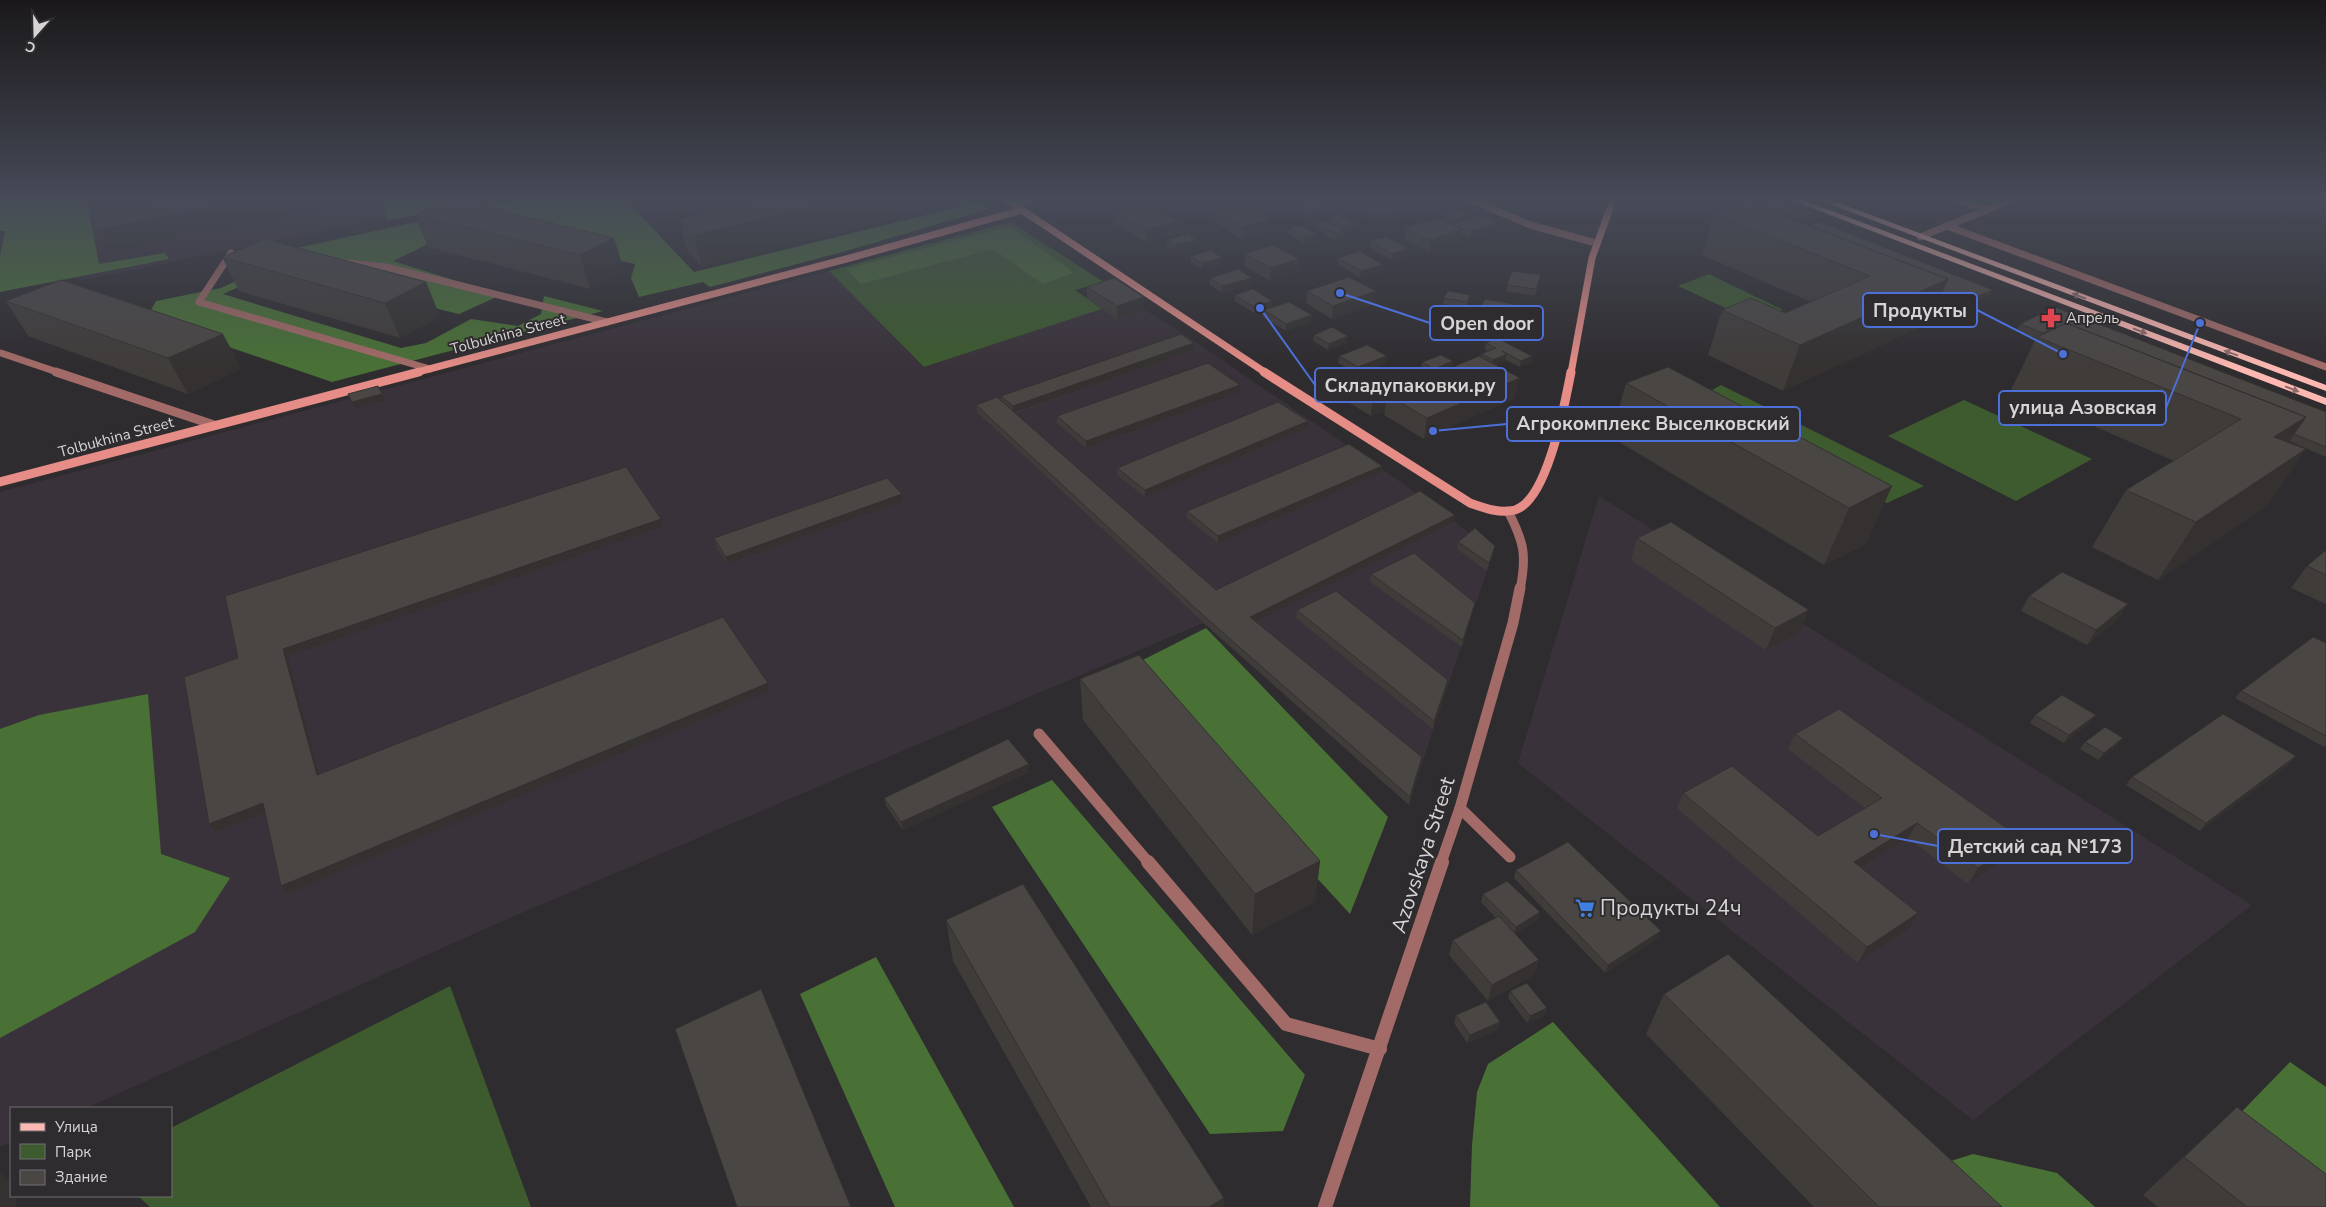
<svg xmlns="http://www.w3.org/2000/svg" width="2326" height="1207" font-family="'Nunito Sans',sans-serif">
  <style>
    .built { fill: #3a323a }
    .green { fill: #3d5b2f }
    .forest { fill: #497135 }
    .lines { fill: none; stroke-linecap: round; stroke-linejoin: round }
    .lane-far3 { stroke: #a36b67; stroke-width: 7 }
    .lane-far2 { stroke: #a36b67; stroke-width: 9 }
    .lane-far1 { stroke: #a36b67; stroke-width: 11 }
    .lane { stroke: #a36b67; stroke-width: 14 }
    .street-far3 { stroke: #a36b67; stroke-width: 7 }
    .street-far2 { stroke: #a36b67; stroke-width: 9 }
    .street-far1 { stroke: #a36b67; stroke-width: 11 }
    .street { stroke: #a36b67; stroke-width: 14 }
    .secondary-far1 { stroke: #e58d86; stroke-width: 7 }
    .secondary { stroke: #e58d86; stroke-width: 9 }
    .primary { fill: #fdb8b1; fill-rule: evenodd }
    .wall { fill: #403c3a }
    .shaded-wall { fill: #343130 }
    .building { fill: #4a4644; stroke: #343130 }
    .oneway { fill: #8c6b6a }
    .labels { text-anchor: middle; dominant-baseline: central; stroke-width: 4; stroke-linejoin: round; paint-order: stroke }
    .far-poi-label { font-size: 15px; fill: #d7d4d6; stroke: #2f2c2f; text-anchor: start }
    .far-street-label { font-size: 15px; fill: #d7d4d6; stroke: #2f2c2f }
    .near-street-label { font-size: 21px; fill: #d7d4d6; stroke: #2f2c2f }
    .near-poi-label { font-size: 21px; fill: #d7d4d6; stroke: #2f2c2f; text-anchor: start }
    .leader { fill: none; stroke: #4c70d8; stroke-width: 2 }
    .callout-dot { fill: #4c70d8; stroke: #2f2c2f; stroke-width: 2 }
    .callout { fill: #2f2c2f; stroke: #4c70d8; stroke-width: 2 }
    .callout-label { font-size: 19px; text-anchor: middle; font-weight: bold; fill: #d7d4d6 }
  </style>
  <rect width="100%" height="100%" fill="#2f2c2f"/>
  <path class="built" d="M65,200H475L78,281Z
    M829,271L924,367L1102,309L1087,299L1114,291L1184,334L1440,509L1493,553L1433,729L1409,805L1203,623L498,923L86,1108H11V1142L0,1147V492Z
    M1599,496L2252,905L1973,1120L1518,763Z"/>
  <path class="green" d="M1010,222L1104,282L1075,290L1102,309L924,367L829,271Z
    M1709,274L1783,310L1756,322L1678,286Z
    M1721,385L1924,486L1887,503L1692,401Z
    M1964,400L2092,459L2016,501L1888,436Z
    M450,986L531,1207H150L138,1196H171V1128Z"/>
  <path class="forest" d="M0,200H87L99,264L165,253L169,259L0,292V256L5,231H0Z
    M382,200H486L387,221Z
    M517,200H626L694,272L983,201L989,209L846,251L710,287L703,282L639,297L631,278L635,264L467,225L393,261L501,295L459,314L278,270L223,294L401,348L426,343L471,319L518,326L541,314L544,296L603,311L332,382L146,319L156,301L221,288L246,276L223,264Z
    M1010,226L1074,273L1043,284L993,249L861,284L846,269Z
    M1206,628L1388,817L1350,914L1125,669Z
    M148,694L161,854L230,878L195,932L0,1038V729L39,715Z
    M1052,780L1305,1075L1283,1131L1210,1134L992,807Z
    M876,957L1014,1207H895L800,994Z
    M1553,1022L1720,1207H1470L1472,1145L1477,1092L1488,1064Z
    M2290,1062L2326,1087V1207L2222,1132Z
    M1973,1154L2057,1173L2095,1207H1953L1916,1172Z"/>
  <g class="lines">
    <path class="lane-far3" d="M1959,200L1987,210
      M1947,226L2326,367
      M1920,237L2011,200
      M231,253L199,302L430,369
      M348,263L386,267L607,322
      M1,353L60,373"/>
    <path class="lane-far2" d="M56,372L214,425"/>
    <path class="lane-far1" d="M1039,734L1149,863
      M1460,808L1510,857"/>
    <path class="lane" d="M1148,862L1286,1024L1380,1049"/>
    <path class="street-far3" d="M1472,200L1530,225L1596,243
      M1014,205L1031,200"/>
    <path class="street-far2" d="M1508,511C1524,542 1527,555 1520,590"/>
    <path class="street-far1" d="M1441,863L1460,808L1513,623L1520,588"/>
    <path class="street" d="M1325,1207L1442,862"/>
    <path class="secondary-far1" d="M1007,200L1266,373
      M414,373L850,258L1022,210
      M1571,373L1592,258L1613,200"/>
    <path class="secondary" d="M1264,372L1470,503C1484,508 1500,514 1515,510C1548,500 1565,402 1571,372
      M0,482L419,372"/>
    <path class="primary" d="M1791,200H1803L2326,398V405Z
      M1819,200H1831L2326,385V391Z"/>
  </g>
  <path class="wall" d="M449,200L624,270L590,289L428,247L415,215Z
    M650,200H747L666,220L652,207Z
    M761,200L702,267L687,251L679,219Z
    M1085,200H1115L1116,207L1098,211L1085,202Z
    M1416,200L1446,201L1445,207L1426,212L1415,206Z
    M1713,200H1780L1811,220L1802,223L1990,296L1956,311L1937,303L1929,323L1783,391L1708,355L1722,310L1785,313L1811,302L1702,255L1714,214L1723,211L1716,207L1717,204L1712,202Z
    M1915,200H1941L1939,205L1933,207Z
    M1299,204L1327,208L1326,214L1312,218L1299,210Z
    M1364,208L1401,216L1378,222L1364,214Z
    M1215,210L1271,219L1270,231L1241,239L1215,222Z
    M1114,211L1178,221L1177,233L1146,242L1115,223Z
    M1445,214L1472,218L1496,229L1469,238L1461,234L1460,241L1429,252L1405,240L1406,228L1444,220Z
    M1328,218L1355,224L1354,230L1344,233L1343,238L1335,240L1316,229L1317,223L1327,222Z
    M1289,228L1317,234L1316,240L1304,244L1288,234Z
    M1167,240H1196V246L1175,251L1167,246Z
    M1370,241L1408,249V255L1391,260L1370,248Z
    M1245,254L1298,271L1270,281L1245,266Z
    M1191,256L1222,264L1202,269L1191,262Z
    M222,257L426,282L440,317L400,338L239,291Z
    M1338,258L1382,271L1360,278L1338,264Z
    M1541,275L1535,296L1506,291L1507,285Z
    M1210,278L1252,284L1222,293L1209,284Z
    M1087,287L1144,297V309L1117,319L1087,299Z
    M1307,291H1376L1374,304L1332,319L1306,303Z
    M1235,295L1272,308L1311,322L1286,331L1263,317L1264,310L1266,309L1254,313L1235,301Z
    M1444,298L1469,302L1466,308L1443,304Z
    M6,301L242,369L188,394L28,336Z
    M1480,308L1533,314L1529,323L1479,314Z
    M2020,324L2326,412V457L2289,441L2288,442L2306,449L2267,506L2158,580L2092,547L2126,490L2174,461L2011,390L2036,338L2016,331Z
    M1314,335L1347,343L1328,350L1313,341Z
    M1486,343L1532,356L1531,363L1520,367L1506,360L1505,361L1496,365L1515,398L1424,439L1384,415L1385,411L1371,416L1343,399L1344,385L1387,376L1425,378L1433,375L1421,369L1422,362L1453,361L1452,367L1480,357L1481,354L1488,351L1485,350Z
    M1194,350L1015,413L1216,590L1455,515L1454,522L1256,622L1421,765L1409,805L1204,623L977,412L976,405L1001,401V396Z
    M1339,356H1387L1386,363L1357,374L1338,363Z
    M1626,383L1892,486L1866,544L1824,565L1611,437Z
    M1240,385V392L1086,448L1057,423V416Z
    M1307,428L1145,497L1117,475V468Z
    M1382,466L1381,473L1218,543L1187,518V511Z
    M902,494L903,501L728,564L716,546L714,538Z
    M1637,538L1800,632L1766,650L1631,560Z
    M1458,542L1493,553L1487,571L1457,549Z
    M2326,550V604L2291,588L2307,566Z
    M1371,574L1475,603L1462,647L1370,582Z
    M2029,596L2128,604L2118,619L2087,645L2021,611Z
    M1297,610L1448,680L1447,688L1433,729L1296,618Z
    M2326,643V745L2324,747L2235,698L2241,691Z
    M1080,679L1320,861L1315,902L1252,935L1083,720Z
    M2035,715L2090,722L2064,743L2030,723Z
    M1795,734L2022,839L2011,855L1968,884L1908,838L1861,867L1908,929L1858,963L1677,808L1683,793L1818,836L1865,808L1788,749Z
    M2085,742L2117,746L2098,760L2080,749Z
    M2296,756L2290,764L2200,831L2126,785L2132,777Z
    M1029,764V772L903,830L886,806L884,798Z
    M1516,870L1658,938L1605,973L1514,878Z
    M1483,894L1538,920L1515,934L1539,960L1534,975L1488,1001L1449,955L1453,940L1496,918L1481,902Z
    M946,920L1224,1198L1223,1207H1091L953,961Z
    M1510,991L1547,1008L1544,1016L1527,1023L1508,998Z
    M1664,994L2002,1207H1814L1646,1034Z
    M1456,1015L1500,1022L1498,1030L1467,1043L1454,1023Z
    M2237,1107L2326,1207H2158L2143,1195Z"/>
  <path class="shaded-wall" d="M113,200H140L116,205Z
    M243,200H361L109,254L96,230Z
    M660,200H747L666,220Z
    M838,200H971L702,267L694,235Z
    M1937,200H1941L1939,205L1933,207L1936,201Z
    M1116,201V207L1098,211V205Z
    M1446,201L1445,207L1426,212L1427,206Z
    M1327,208L1326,214L1312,218L1313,212Z
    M1402,210L1401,216L1378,222L1379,216Z
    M1473,214L1472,220L1451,225L1452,219Z
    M1814,214L1811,220L1796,225L1798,219Z
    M1271,219L1270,231L1241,239L1242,227Z
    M1178,221L1177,233L1146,242V230Z
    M1497,223L1496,229L1469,238L1470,232Z
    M1355,224L1354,230L1344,233L1343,238L1335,240L1336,234L1342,232L1343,227Z
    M1462,229L1460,241L1429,252L1431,240Z
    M1317,234L1316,240L1304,244L1305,237Z
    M614,238L624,270L590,289L580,255Z
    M1196,240V246L1175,251V245Z
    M1408,249V255L1391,260L1392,254Z
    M1222,258V264L1202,269V263Z
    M1299,259L1298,271L1270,281L1271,268Z
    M1383,265L1382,271L1360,278L1361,271Z
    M1252,278V284L1222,293V286Z
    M1948,279L1929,323L1783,391L1800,345Z
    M426,282L440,317L400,338L385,303Z
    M1993,290L1990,296L1956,311L1959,304Z
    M1376,291L1374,304L1332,319L1333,306Z
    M1470,295L1469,302L1466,308L1467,302Z
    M1144,297V309L1117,319V306Z
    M1272,301V308L1254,313V307Z
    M1534,308L1533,314L1529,323L1530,317Z
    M1312,315L1311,322L1286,331V324Z
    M223,334L242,369L188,394L168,358Z
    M1348,336L1347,343L1328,350L1329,344Z
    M1194,343V350L1013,413V406Z
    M1507,354L1505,361L1492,367L1493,360Z
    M1387,356L1386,363L1357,374L1358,367Z
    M1532,356L1531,363L1520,367L1521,361Z
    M1453,361L1452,368L1433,376L1434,369Z
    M1520,378L1515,398L1424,439L1427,418Z
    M1240,385V392L1086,448V441Z
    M382,394L385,401L355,409L352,402Z
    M1387,397L1385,411L1371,416L1372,403Z
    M2306,417L2268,472L2274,437Z
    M1308,421L1307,428L1145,497V490Z
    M2306,449L2267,506L2158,580L2196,522Z
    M1382,466L1381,473L1218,543V536Z
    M1892,486L1866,544L1824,565L1849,508Z
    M902,494L903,501L728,564L726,557Z
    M1455,515L1454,522L1250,625V617Z
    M661,519L664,526L288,656L321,782L317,775L283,649Z
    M1495,546L1493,553L1487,571L1489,563Z
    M1475,603L1473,611L1462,647L1463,640Z
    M2128,604L2118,619L2087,645L2096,630Z
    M1809,610L1800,632L1766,650L1775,628Z
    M1448,680L1447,688L1433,729L1434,721Z
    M768,683L770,691L287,894L281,886Z
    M2096,715L2090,722L2064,743L2069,735Z
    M2123,738L2117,746L2098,760L2104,753Z
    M2296,756L2290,764L2200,831L2206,823Z
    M1422,757L1421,765L1409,805L1410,797Z
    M1029,764V772L903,830L901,822Z
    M263,803L269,811L215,832L209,824Z
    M1917,823L1908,838L1845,877L1854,862Z
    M2022,839L2011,855L1968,884L1978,868Z
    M1320,861L1315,902L1252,935L1255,894Z
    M1540,912L1538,920L1514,935L1516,927Z
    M1918,913L1908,929L1858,963L1867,947Z
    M1661,931L1658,938L1605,973L1608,965Z
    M1539,960L1534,975L1488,1001L1492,985Z
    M1547,1008L1544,1016L1527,1023L1530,1016Z
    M1500,1022L1498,1030L1467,1043L1470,1035Z
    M0,1172L11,1181V1196H17L16,1207H0Z
    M1224,1198L1223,1207H1209Z"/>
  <path class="building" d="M169,200H243L96,230L93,215Z
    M449,200H457L614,238L580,255L415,215Z
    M761,200H838L694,235L679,219Z
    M1091,200H1115L1116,201L1098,205Z
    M1416,200H1445L1446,201L1427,206Z
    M1720,200H1740L1745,203L1731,208L1718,201Z
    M1752,200H1780L1814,214L1798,219Z
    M1313,201L1327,208L1313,212L1299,204Z
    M1145,202L1178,221L1146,230L1114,211Z
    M1387,202L1402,210L1379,216L1364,208Z
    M1748,202L1948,279L1800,345L1722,310L1751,298L1785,313L1870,276L1714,214Z
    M1244,203L1271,219L1242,227L1215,210Z
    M1466,210L1473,214L1452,219L1445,214Z
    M1339,215L1355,224L1343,227L1328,218Z
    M1480,215L1497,223L1470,232L1453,224Z
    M1438,218L1462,229L1431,240L1406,228Z
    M1325,221L1344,232L1336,234L1317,223Z
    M1820,222L1993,290L1959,304L1940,296L1948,279L1809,226Z
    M1300,225L1317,234L1305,237L1289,228Z
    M1188,234L1196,240L1175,245L1167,240Z
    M1387,237L1408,249L1392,254L1370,241Z
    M265,239L426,282L385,303L222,257Z
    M1273,245L1299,259L1271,268L1245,254Z
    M1211,250L1222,258L1202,263L1191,256Z
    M1360,251L1383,265L1361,271L1338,258Z
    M1238,269L1252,278L1222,286L1210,278Z
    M1512,271L1541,275L1536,289L1507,285Z
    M1349,277L1376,291L1333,306L1307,291Z
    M1114,278L1144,297L1117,306L1087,287Z
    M61,280L223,334L168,358L6,301Z
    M1253,289L1272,301L1254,307L1235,295Z
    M1448,291L1470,295L1467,302L1444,298Z
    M1485,299L1534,308L1530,317L1480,308Z
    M1289,302L1312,315L1286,324L1264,310Z
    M2055,307L2326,412V447L2294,434L2306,417L2066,323L2043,333L2020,324Z
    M2066,323L2306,417L2274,437L2306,449L2196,522L2126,490L2241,419L2037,337Z
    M1332,327L1348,336L1329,344L1314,335Z
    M1181,334L1194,343L1013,406L1001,396Z
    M1497,338L1532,356L1521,361L1502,351L1507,354L1493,360L1481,354L1496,348L1486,343Z
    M1367,345L1387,356L1358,367L1339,356Z
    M1441,355L1453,361L1434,369L1422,362Z
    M1479,356L1520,378L1427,418L1387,395Z
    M1208,363L1240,385L1086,441L1057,416Z
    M1668,367L1892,486L1849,508L1626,383Z
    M1409,368L1425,378L1405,387L1387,376Z
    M1379,372L1405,387L1387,395V397L1372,403L1344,385Z
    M378,386L382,394L352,402L348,394Z
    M997,397L1216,590L1420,491L1455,515L1250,617L1422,757L1410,797L1204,616L976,405Z
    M1278,402L1308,421L1145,490L1117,468Z
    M1349,444L1382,466L1218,536L1187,511Z
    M626,467L661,519L283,649L317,775L723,617L768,683L281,886L263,803L209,824L184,677L238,658L225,596Z
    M887,478L902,494L726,557L714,538Z
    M1671,522L1809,610L1775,628L1637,538Z
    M1475,528L1495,546L1489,563L1458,542Z
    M2326,550V575L2307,566Z
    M1414,553L1475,603L1463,640L1371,574Z
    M2062,572L2128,604L2096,630L2029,596Z
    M1336,591L1448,680L1434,721L1297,610Z
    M2313,637L2326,643V736L2241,691Z
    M1139,655L1320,861L1255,894L1080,679Z
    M2062,695L2096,715L2069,735L2035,715Z
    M1839,709L2022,839L1978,868L1917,823L1854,862L1918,913L1867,947L1683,793L1732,766L1818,836L1882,798L1795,734Z
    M2223,714L2296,756L2206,823L2132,777Z
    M2105,727L2123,738L2104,753L2085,742Z
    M1008,739L1029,764L901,822L884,798Z
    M1568,842L1661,931L1608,965L1516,870Z
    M1507,881L1540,912L1516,927L1483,894Z
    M1023,884L1224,1198L1209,1207H1110L946,920Z
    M1499,916L1539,960L1492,985L1453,940Z
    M1728,954L2002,1207H1879L1664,994Z
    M1527,983L1547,1008L1530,1016L1510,991Z
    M761,989L851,1207H737L675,1029Z
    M1486,1002L1500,1022L1470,1035L1456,1015Z
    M2237,1107L2326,1174V1207H2247L2184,1157Z"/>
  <defs><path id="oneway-solid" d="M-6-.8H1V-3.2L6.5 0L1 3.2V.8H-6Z" transform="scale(1.25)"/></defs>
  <g class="oneway">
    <use href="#oneway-solid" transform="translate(2079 296) rotate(-160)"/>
    <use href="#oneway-solid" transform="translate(2140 331) rotate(21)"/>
    <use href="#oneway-solid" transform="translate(2231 353) rotate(-160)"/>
    <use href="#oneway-solid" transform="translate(2292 389) rotate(21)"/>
  </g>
  <linearGradient id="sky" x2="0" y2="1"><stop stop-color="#1a181a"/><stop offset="0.54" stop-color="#474b58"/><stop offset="1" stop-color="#474b58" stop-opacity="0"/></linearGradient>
  <rect width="2326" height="369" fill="url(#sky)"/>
  <defs>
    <symbol id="pharmacy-bare" viewBox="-9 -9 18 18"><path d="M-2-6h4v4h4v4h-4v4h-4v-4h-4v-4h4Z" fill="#e0444e" stroke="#2f2c2f" stroke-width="2.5" paint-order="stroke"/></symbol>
    <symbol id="supermarket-bare" viewBox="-9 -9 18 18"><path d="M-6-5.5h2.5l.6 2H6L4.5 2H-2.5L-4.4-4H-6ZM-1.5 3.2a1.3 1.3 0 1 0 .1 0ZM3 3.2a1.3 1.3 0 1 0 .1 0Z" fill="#3f7fe0" stroke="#2f2c2f" stroke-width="2.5" paint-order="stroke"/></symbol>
  </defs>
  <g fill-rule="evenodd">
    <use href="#pharmacy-bare" x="2037" y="304" width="28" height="28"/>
    <use href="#supermarket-bare" x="1571" y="894" width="28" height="28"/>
  </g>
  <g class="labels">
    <g class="far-poi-label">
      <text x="2066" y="318">Апрель</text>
    </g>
    <g class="far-street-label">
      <text transform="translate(508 334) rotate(-15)">Tolbukhina Street</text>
      <text transform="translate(116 437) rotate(-15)">Tolbukhina Street</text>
    </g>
    <g class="near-street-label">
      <text transform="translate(1423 855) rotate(-72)">Azovskaya Street</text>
    </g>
    <g class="near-poi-label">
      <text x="1600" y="908">Продукты 24ч</text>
    </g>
  </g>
  <path class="leader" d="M2063 354L1977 310M1340 293L1430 323M1260 308L1315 385M2200 323L2166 408M1433 431L1507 424M1874 834L1938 846"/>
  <g class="callout-dot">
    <circle cx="2063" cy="354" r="5"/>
    <circle cx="1340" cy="293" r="5"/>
    <circle cx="1260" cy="308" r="5"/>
    <circle cx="2200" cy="323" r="5"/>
    <circle cx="1433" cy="431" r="5"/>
    <circle cx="1874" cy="834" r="5"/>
  </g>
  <g class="callout">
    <rect x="1863" y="293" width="114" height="34" rx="5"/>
    <rect x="1430" y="306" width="113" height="34" rx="5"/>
    <rect x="1315" y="368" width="191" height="34" rx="5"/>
    <rect x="1999" y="391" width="167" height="34" rx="5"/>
    <rect x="1507" y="407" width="293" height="34" rx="5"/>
    <rect x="1938" y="829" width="194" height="34" rx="5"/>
  </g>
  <g class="callout-label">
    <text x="1920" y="317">Продукты</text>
    <text x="1487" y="330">Open door</text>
    <text x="1410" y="392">Складупаковки.ру</text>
    <text x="2083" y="414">улица Азовская</text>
    <text x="1653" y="430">Агрокомплекс Выселковский</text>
    <text x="2035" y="853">Детский cад №173</text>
  </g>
  <rect x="10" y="1107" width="162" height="90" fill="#2f2c2f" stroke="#726f72"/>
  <rect x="20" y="1123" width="25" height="8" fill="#fdb8b1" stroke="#726f72"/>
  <text x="55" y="1132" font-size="15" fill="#d7d4d6">Улица</text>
  <rect x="20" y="1144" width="25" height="15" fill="#3d5b2f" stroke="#726f72"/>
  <text x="55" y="1157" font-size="15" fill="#d7d4d6">Парк</text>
  <rect x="20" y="1170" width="25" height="15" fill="#4a4644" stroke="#726f72"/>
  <text x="55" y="1182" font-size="15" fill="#d7d4d6">Здание</text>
  <g transform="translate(35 35) rotate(200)" stroke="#2f2c2f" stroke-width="4" paint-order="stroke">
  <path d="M0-4L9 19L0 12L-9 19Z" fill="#d7d4d6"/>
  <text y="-8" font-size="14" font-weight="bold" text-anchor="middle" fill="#d7d4d6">С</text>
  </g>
</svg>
